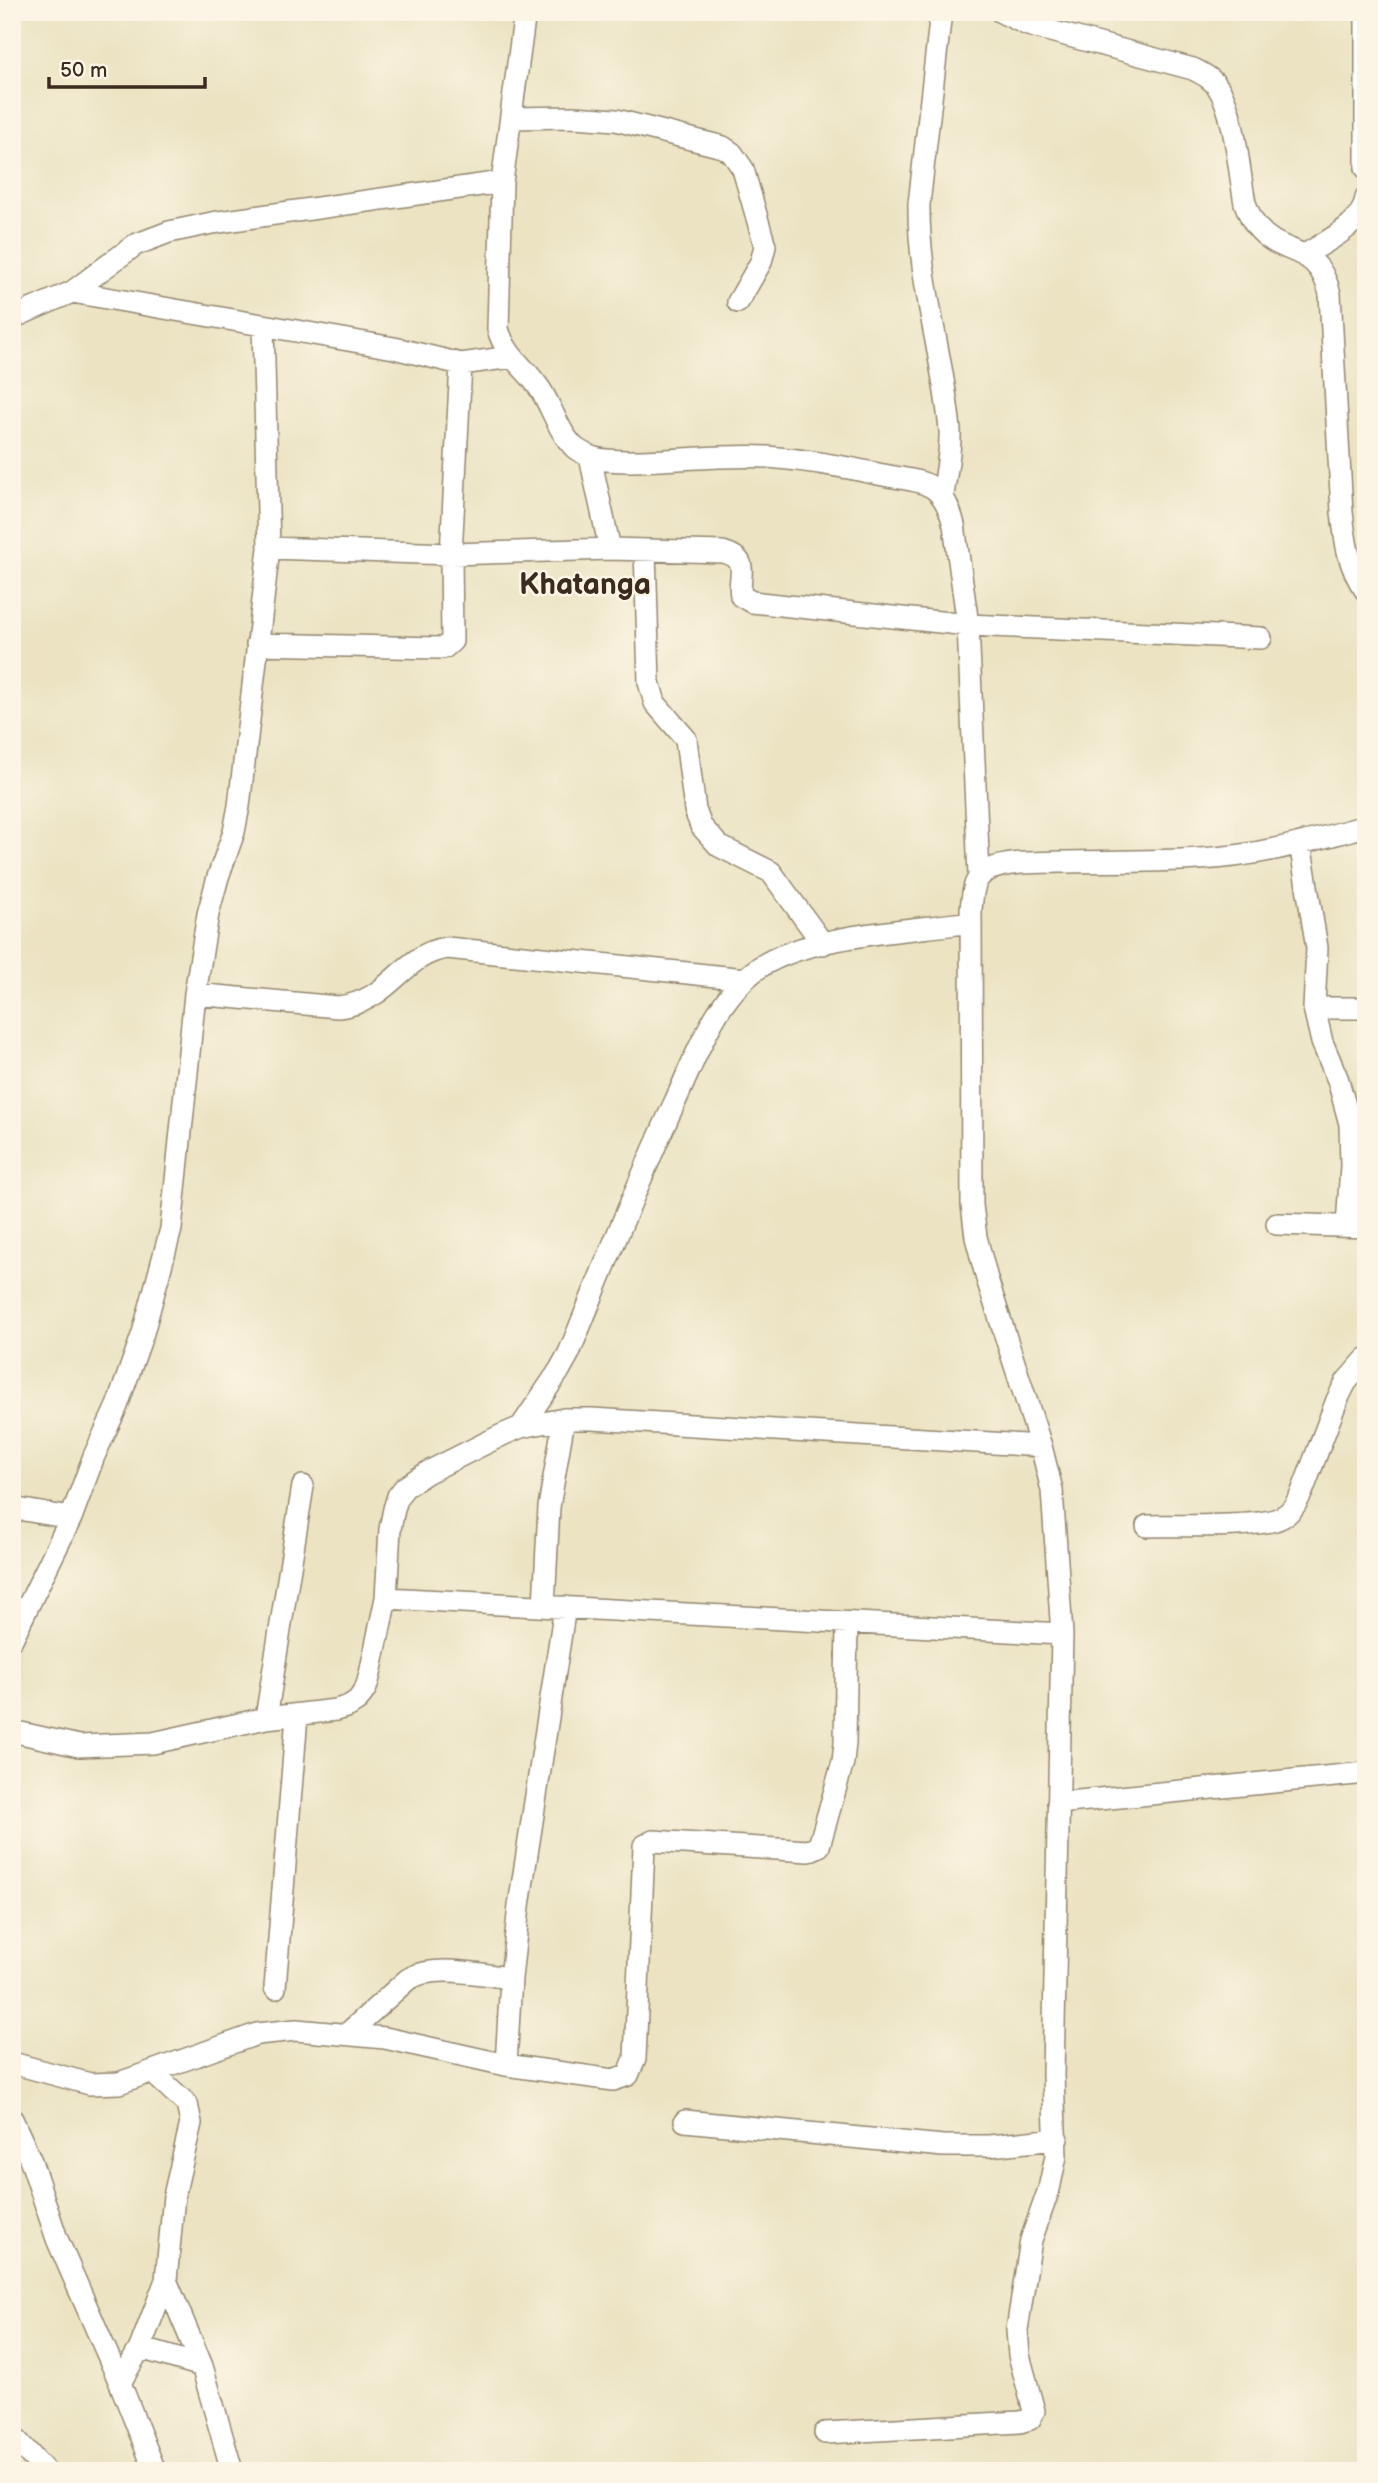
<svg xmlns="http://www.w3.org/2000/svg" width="1378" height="2483" font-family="'Balsamiq Sans',sans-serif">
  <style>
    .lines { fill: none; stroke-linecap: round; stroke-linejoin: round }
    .minor-casing { stroke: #938670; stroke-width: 24 }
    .minor { stroke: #fff; stroke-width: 21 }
    .labels { text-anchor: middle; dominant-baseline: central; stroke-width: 5; stroke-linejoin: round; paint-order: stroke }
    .district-label { font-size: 30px; font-weight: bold; fill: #3b2a1e; stroke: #fcf5e5 }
  </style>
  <rect width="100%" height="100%" fill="#fcf5e5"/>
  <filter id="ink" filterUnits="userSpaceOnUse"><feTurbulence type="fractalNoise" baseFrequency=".0143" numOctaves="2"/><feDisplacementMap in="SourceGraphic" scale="14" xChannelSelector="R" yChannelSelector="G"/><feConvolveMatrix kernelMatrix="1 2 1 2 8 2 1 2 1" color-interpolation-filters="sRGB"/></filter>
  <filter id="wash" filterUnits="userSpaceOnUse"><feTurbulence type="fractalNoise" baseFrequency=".00686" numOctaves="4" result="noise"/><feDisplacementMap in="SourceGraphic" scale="28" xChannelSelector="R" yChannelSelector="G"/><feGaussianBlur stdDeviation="1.57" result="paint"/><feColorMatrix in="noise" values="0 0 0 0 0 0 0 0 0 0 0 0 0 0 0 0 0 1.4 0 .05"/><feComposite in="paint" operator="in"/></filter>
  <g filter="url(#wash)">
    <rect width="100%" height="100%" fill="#ebe3c2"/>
  </g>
  <g filter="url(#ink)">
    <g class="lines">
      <defs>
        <path id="minor" d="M525,12L502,182L498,329C507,359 524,365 540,389C552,407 559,433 575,448C579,451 585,454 589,456C602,462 617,460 631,461C676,461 723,454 768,457C805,460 842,466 878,474C921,483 942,477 954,525L968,625L979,876
          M941,12L919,204C918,281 943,354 950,430C951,452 946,474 943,495
          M1001,12L1028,25L1193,69C1203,74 1213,79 1219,89C1235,114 1239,172 1245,203C1248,211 1251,220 1257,227C1283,259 1317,241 1330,294L1342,512C1345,540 1348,567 1366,591
          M1366,12V168
          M511,118L574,117L616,120L723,147L732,153L743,169L765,246L761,262L738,302
          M1305,255C1326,241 1363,225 1366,198
          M72,292L394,348L461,364L511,357
          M12,318L72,292L135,245L169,232L212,223L502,182
          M269,548L451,554L610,549L590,457
          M610,549L723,552C752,560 737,575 741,596L752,602L968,625L1261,638
          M645,550L649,682L655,703L686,739L695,810L701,826L719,846L771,872L823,944
          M257,644L438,648H444L452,641L451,554L461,364
          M1300,843L1317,948L1314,1008L1322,1042L1338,1080L1350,1124L1351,1166L1347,1226
          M195,994L338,1007C391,1002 401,954 447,948L745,979
          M1314,1008H1366
          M1277,1224L1366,1227
          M521,1427L559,1371L569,1353C603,1270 636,1186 674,1104C696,1057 715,997 760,967C811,934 910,931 971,922
          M12,1508L71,1518
          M1147,1526C1175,1525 1263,1529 1282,1517C1292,1512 1297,1502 1302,1492L1337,1400L1346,1382L1366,1359
          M386,1598L1062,1634
          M544,1606L549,1507L564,1419
          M12,1639L71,1518L94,1456L117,1406L143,1333L171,1229L195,994L208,914L218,877L234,832L239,806L269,548L263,326
          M266,1718L303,1486
          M12,1731L79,1746L153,1743L266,1718L336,1710L349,1706L358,1700L366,1688L370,1674L386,1598L390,1529L394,1509L398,1496L405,1487L428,1472L502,1435L521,1427L564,1419H592L1041,1446
          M1058,1803L1366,1773
          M275,1988L297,1716
          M347,2034L407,1980C432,1963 482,1975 511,1978
          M12,2063L90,2084L119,2083L257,2034L296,2030L385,2038L506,2065L613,2080L628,2075L635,2059L644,1846L653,1841L808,1851L819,1846L843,1762L845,1743L847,1623
          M506,2065L511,1978L519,1906L565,1607
          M12,2119L31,2161L57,2239L120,2383L155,2471
          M685,2121L943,2146H989L1057,2139
          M166,2280L202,2366L232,2471
          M140,2348L202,2366
          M120,2383L140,2348L166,2280L174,2196L191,2123L187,2104L152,2072
          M825,2433L1020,2422L1030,2419L1034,2411L1019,2355L1017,2330L1031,2240L1049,2189L1056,2156L1053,2075L1062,1634L1052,1490L1041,1446L987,1279L976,1237L972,1205L971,909C973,892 973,875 991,869C1011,861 1038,863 1060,862C1106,861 1152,862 1199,859C1255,857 1311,841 1366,826
          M12,2435L45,2471"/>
      </defs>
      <use href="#minor" class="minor-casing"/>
      <use href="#minor" class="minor"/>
    </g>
  </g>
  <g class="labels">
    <g class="district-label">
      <text x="585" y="585">Khatanga</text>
    </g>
  </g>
  <rect width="1378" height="2483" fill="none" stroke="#fcf5e5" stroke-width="42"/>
  <path d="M49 77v10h156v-10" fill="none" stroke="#3b2a1e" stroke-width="3.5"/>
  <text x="60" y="77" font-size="21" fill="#3b2a1e" stroke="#fcf5e5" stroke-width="5" paint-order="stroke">50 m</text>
</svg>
